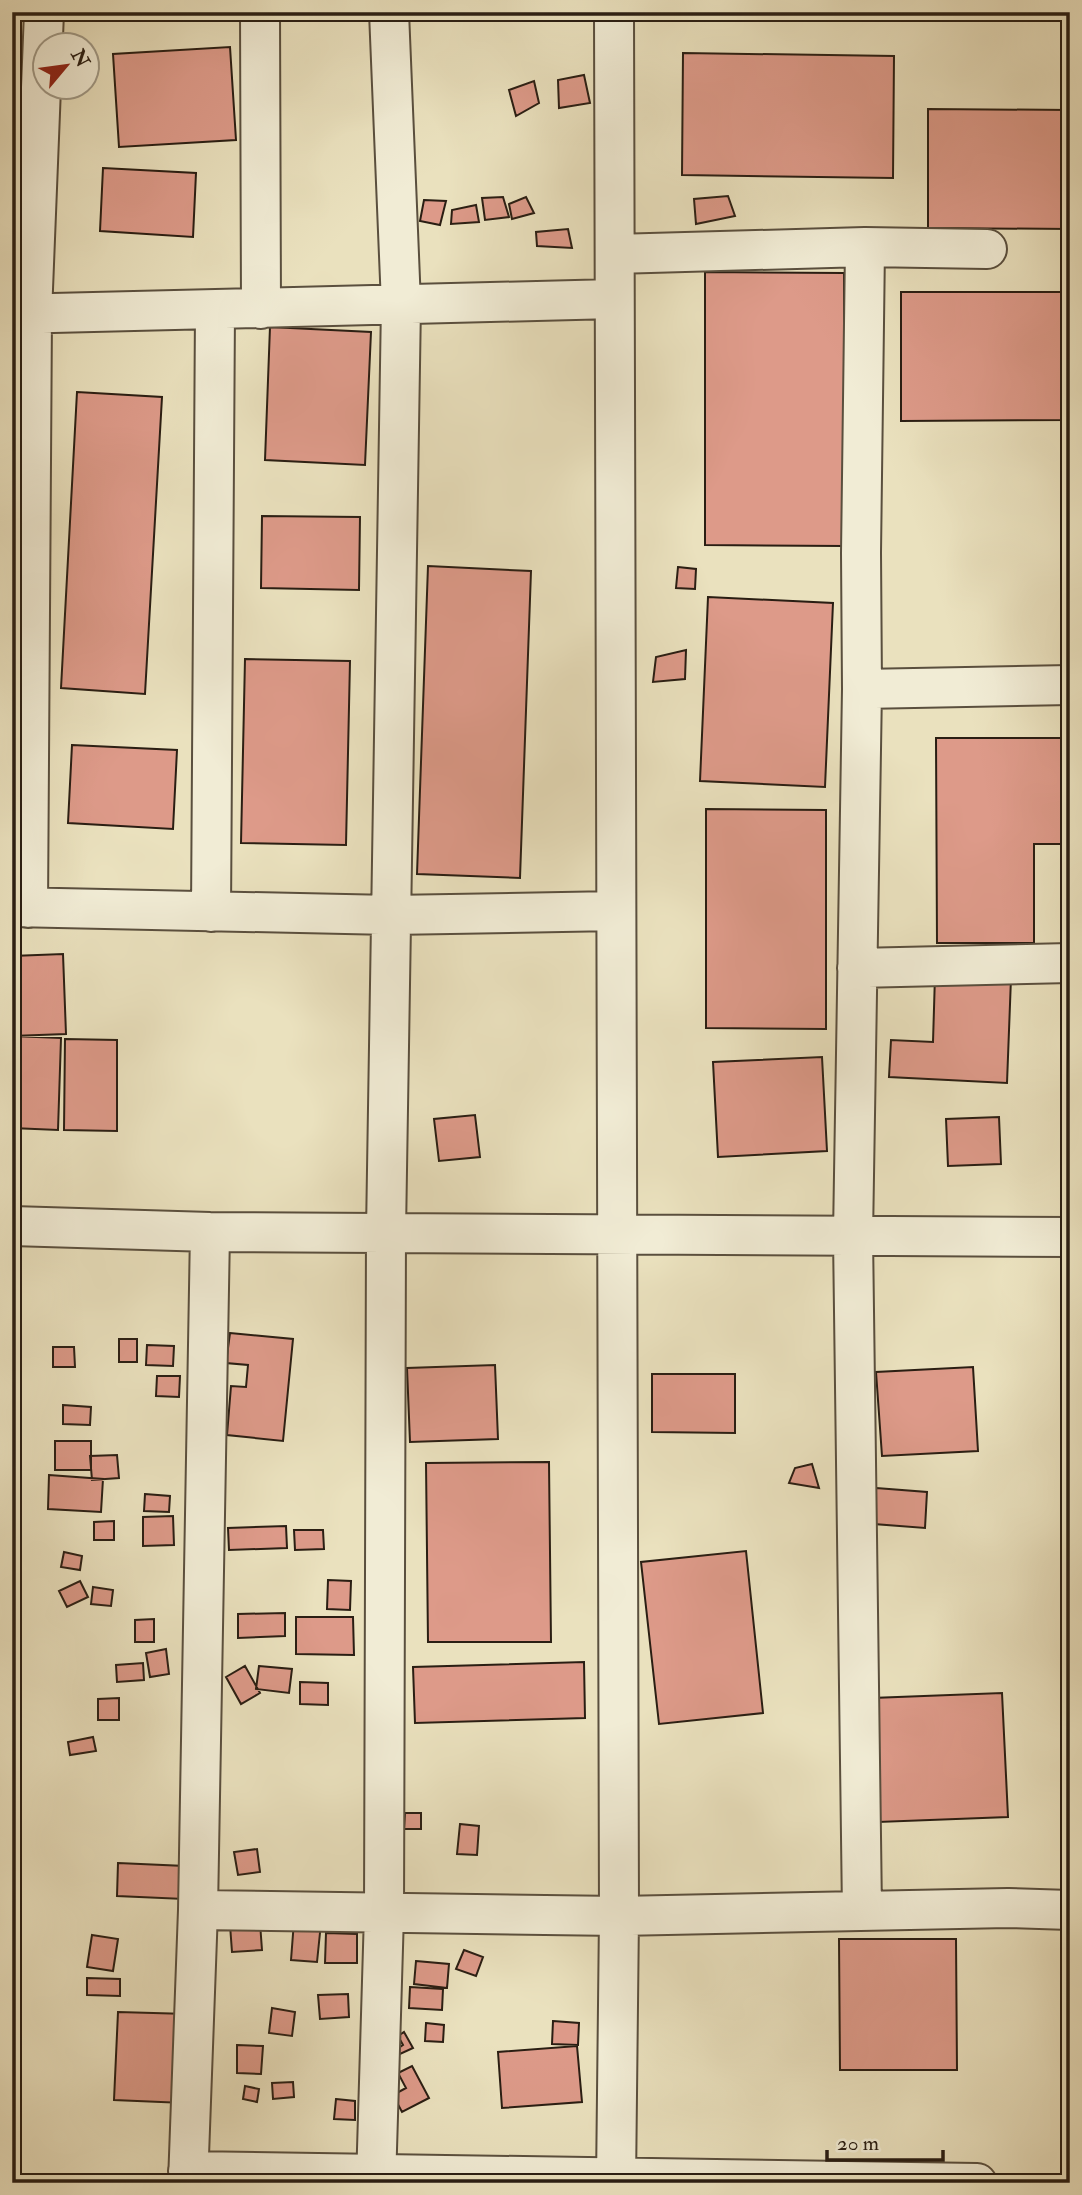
<svg xmlns="http://www.w3.org/2000/svg" width="1082" height="2195" font-family="'IM FELL Double Pica',serif">
  <style>
    .building { fill: #dd9a89; stroke: #2a1e13; stroke-width: 2 }
    .lines { fill: none; stroke-linecap: round; stroke-linejoin: round }
    .street-casing { stroke: #5a4f3e; stroke-width: 42 }
    .street { stroke: #f1ecd5; stroke-width: 38 }
  </style>
  <rect width="100%" height="100%" fill="#eae1be"/>
  <filter id="stains"><feTurbulence type="fractalNoise" baseFrequency=".00286" numOctaves="4"/><feColorMatrix values="0 0 0 0 .2 0 0 0 0 .09 0 0 0 0 .02 0 0 0 .5 -.17"/></filter>
  <radialGradient id="worn" r=".72"><stop offset=".6" stop-color="#630" stop-opacity="0"/><stop offset="1" stop-color="#630" stop-opacity=".3"/></radialGradient>
  <path class="building" d="M230,47L236,140L119,147L113,54Z
    M683,53L894,56L893,178L682,175Z
    M584,75L590,103L559,108L558,80Z
    M534,81L539,103L516,116L509,90Z
    M928,109L1070,110V229L928,228Z
    M103,168L196,173L193,237L100,231Z
    M728,196L735,216L696,224L694,199Z
    M503,197L509,217L485,220L482,198Z
    M526,197L534,213L512,219L509,204Z
    M424,200L446,201L440,225L420,221Z
    M476,205L479,222L451,224L452,210Z
    M568,229L572,248L537,246L536,232Z
    M705,272L844,273V546L705,545Z
    M901,292H1070V420L901,421Z
    M270,327L371,332L365,465L265,460Z
    M77,392L162,397L145,694L61,688Z
    M262,516L360,517L359,590L261,588Z
    M428,566L531,571L520,878L417,874Z
    M678,567L696,569L695,589L676,588Z
    M708,597L833,603L825,787L700,781Z
    M686,650L685,679L653,682L656,657Z
    M245,659L350,661L346,845L241,843Z
    M936,738H1070V844H1034V943H937Z
    M72,745L177,750L173,829L68,823Z
    M706,809L826,810V1029L706,1028Z
    M63,954L66,1034L12,1036V956Z
    M935,975L1011,978L1007,1083L889,1077L891,1040L933,1042Z
    M12,1036L61,1038L58,1130L12,1128Z
    M65,1039L117,1040V1131L64,1130Z
    M822,1057L827,1151L718,1157L713,1062Z
    M475,1115L480,1157L439,1161L434,1119Z
    M999,1117L1001,1164L948,1166L946,1119Z
    M230,1333L293,1339L283,1441L227,1435L231,1386L246,1387L248,1365L226,1363Z
    M119,1339H137V1362H119Z
    M147,1345L174,1346L173,1366L146,1365Z
    M53,1347H74L75,1367H53Z
    M495,1365L498,1439L410,1442L407,1368Z
    M973,1367L978,1451L882,1456L876,1372Z
    M652,1374H735V1433L652,1432Z
    M157,1376H180L179,1397L156,1396Z
    M63,1405L91,1407L90,1425L63,1424Z
    M55,1441H91V1470H55Z
    M117,1455L119,1478L92,1480L90,1456Z
    M549,1462L551,1642H428L426,1463Z
    M812,1464L819,1488L789,1483L795,1468Z
    M49,1475L103,1479L101,1512L48,1509Z
    M876,1488L927,1492L925,1528L874,1524Z
    M145,1494L170,1496L169,1512L144,1511Z
    M173,1516L174,1545L143,1546V1517Z
    M114,1521V1540H94V1522Z
    M286,1526L287,1548L229,1550L228,1528Z
    M294,1530H323L324,1549L295,1550Z
    M746,1551L763,1713L659,1724L641,1562Z
    M64,1552L82,1556L80,1570L61,1567Z
    M328,1580L351,1581L350,1610L327,1609Z
    M80,1581L88,1597L67,1607L59,1591Z
    M93,1587L113,1590L111,1606L91,1604Z
    M285,1613V1636L238,1638V1614Z
    M296,1617H353L354,1655L296,1654Z
    M154,1619V1642H135V1620Z
    M166,1649L169,1674L150,1677L146,1653Z
    M584,1662L585,1718L415,1723L413,1667Z
    M143,1663L144,1680L117,1682L116,1665Z
    M245,1666L260,1693L241,1704L226,1677Z
    M259,1666L292,1669L289,1693L256,1689Z
    M300,1682L328,1683V1705L300,1704Z
    M1002,1693L1008,1817L878,1822L872,1698Z
    M119,1698V1720H98V1699Z
    M93,1737L96,1751L70,1755L68,1742Z
    M405,1813H421V1829H404Z
    M460,1824L479,1826L477,1855L457,1854Z
    M257,1849L260,1872L238,1875L234,1852Z
    M118,1863L185,1866L184,1899L117,1896Z
    M294,1921L321,1923L317,1962L291,1960Z
    M260,1923L262,1950L232,1952L230,1925Z
    M326,1933L357,1934V1963H325Z
    M92,1935L118,1939L113,1971L87,1967Z
    M839,1939H956L957,2070H840Z
    M464,1950L483,1957L476,1976L456,1969Z
    M416,1961L449,1964L447,1988L414,1984Z
    M87,1978L120,1979V1996L87,1995Z
    M410,1987L443,1989L442,2010L409,2008Z
    M348,1994L349,2017L320,2019L318,1995Z
    M272,2008L295,2012L292,2036L269,2033Z
    M118,2012L188,2014L184,2103L114,2100Z
    M553,2021L579,2023L578,2045L552,2044Z
    M426,2023L444,2025L443,2042L425,2041Z
    M404,2032L413,2048L400,2054L397,2049L403,2045L398,2036Z
    M237,2045L263,2046L261,2074L237,2073Z
    M577,2046L582,2102L502,2108L498,2052Z
    M412,2066L429,2098L402,2112L393,2095L406,2088L398,2073Z
    M293,2082L294,2097L273,2099L272,2083Z
    M245,2086L259,2089L257,2102L243,2099Z
    M336,2099L355,2101V2120L334,2119Z"/>
  <g class="lines">
    <defs>
      <path id="street" d="M260,12L261,309
        M614,12L619,1916L616,2183
        M615,254L865,247L987,249
        M12,314L614,299
        M862,689L1070,685
        M12,907L391,915L616,911
        M28,908L32,314L44,12
        M211,912L215,310
        M857,968L1070,963
        M12,1226L210,1232L1070,1237
        M198,1910L619,1916L1008,1908L1070,1910
        M862,1911L853,1236L862,689L861,553L865,247
        M188,2171L977,2183
        M188,2183L198,1910L210,1232
        M376,2183L384,1914L386,1232L401,304L389,12"/>
    </defs>
    <use href="#street" class="street-casing"/>
    <use href="#street" class="street"/>
  </g>
  <rect width="1082" height="2195" fill="none" stroke="#eae1be" stroke-width="42"/>
  <rect x="14" y="14" width="1054" height="2167" fill="none" stroke="#2a1e13" stroke-width="3.5"/>
  <rect x="21" y="21" width="1040" height="2153" fill="none" stroke="#2a1e13" stroke-width="2"/>
  <g transform="translate(66 66) rotate(61)"><circle r="33" fill="#f1ecd5" stroke="#a19a87" stroke-width="2"/>
  <path d="M0-5L12 26L0 18L-12 26Z" fill="#8f2418"/>
  <text y="-10" font-size="19" font-weight="bold" text-anchor="middle" fill="#2a1e13">N</text>
  </g>
  <path d="M827 2150v10h116v-10" fill="none" stroke="#2a1e13" stroke-width="3.5"/>
  <text x="837" y="2150" font-size="21" fill="#2a1e13" stroke="#f1ecd5" stroke-width="5" paint-order="stroke">20 m</text>
  <rect width="100%" height="100%" filter="url(#stains)"/>
  <rect width="100%" height="100%" fill="url(#worn)"/>
</svg>
